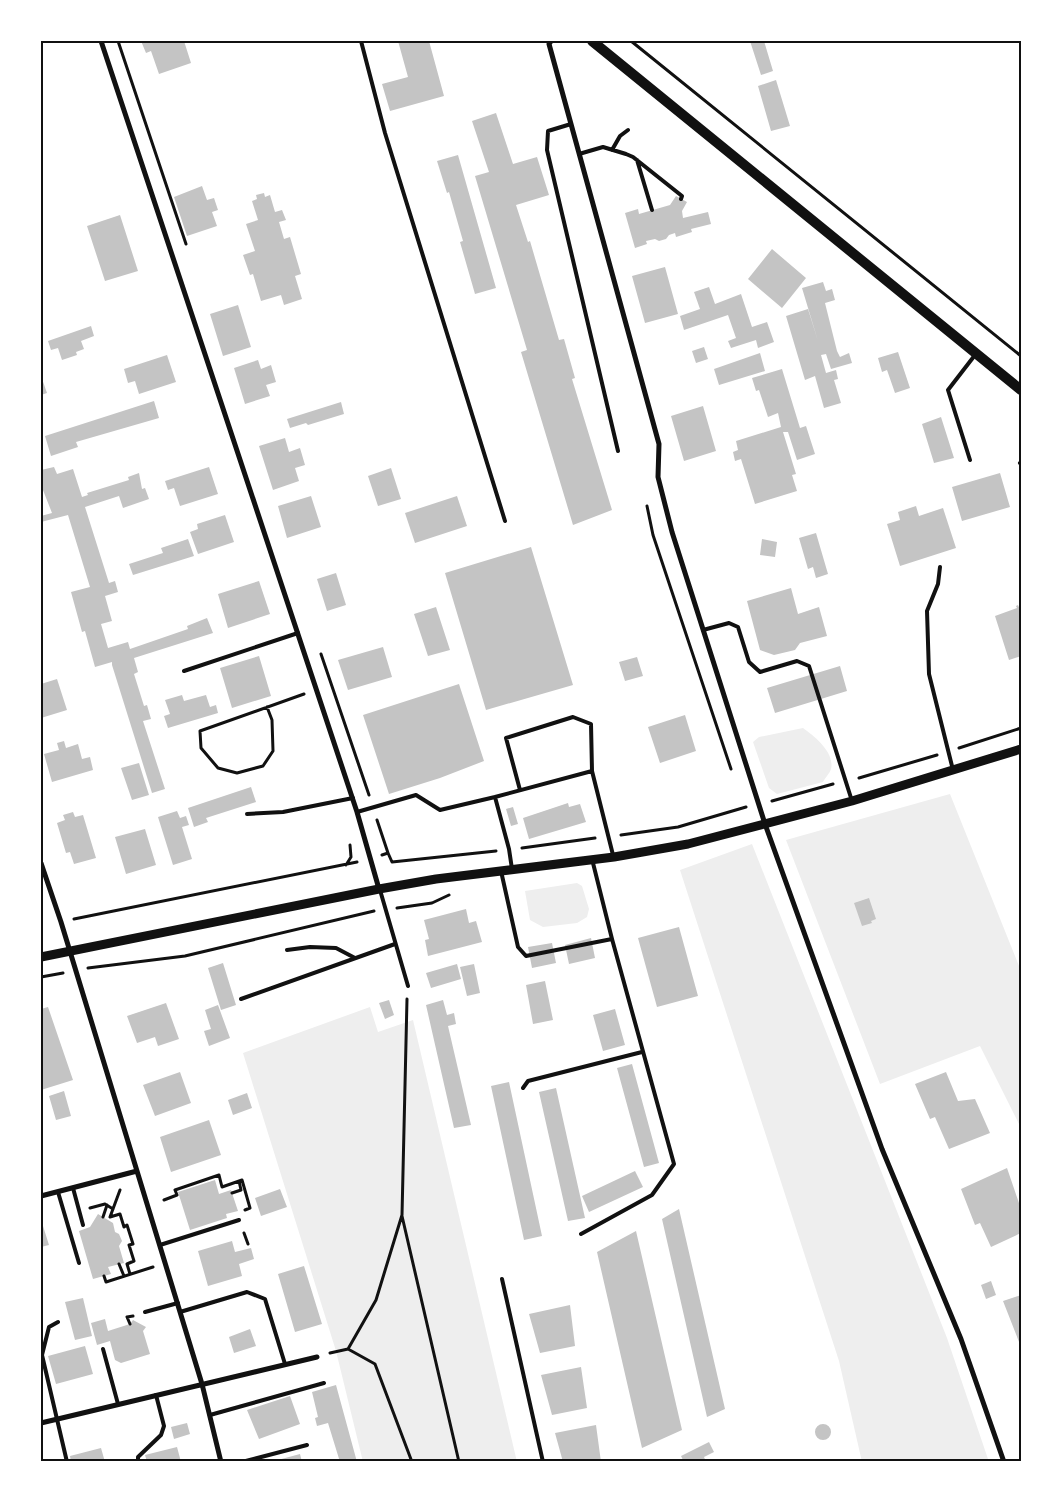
<svg xmlns="http://www.w3.org/2000/svg" width="1062" height="1503" font-family="'Golos Text',sans-serif">
  <style>
    .green { fill: #eee }
    .building { fill: #c4c4c4 }
    .lines { fill: none; stroke-linecap: round; stroke-linejoin: round }
    .path { stroke: #111; stroke-width: 3 }
    .service { stroke: #111; stroke-width: 4 }
    .minor { stroke: #111; stroke-width: 5 }
    .tertiary { stroke: #111; stroke-width: 9 }
    .secondary { stroke: #111; stroke-width: 10 }
    .neatline { fill: none; stroke: #111; stroke-width: 2 }
  </style>
  <rect width="100%" height="100%" fill="#fff"/>
  <path class="green" d="M803,728C814,736 835,752 831,769C830,773 825,778 823,782L777,794L769,788L753,742L759,737Z
    M950,794L1021,971V1128L980,1046L880,1084L786,840Z
    M752,844L947,1338L989,1462H862L839,1361L680,870Z
    M577,883L582,886L589,909L587,917L577,923L543,927L530,920L525,891Z
    M370,1007L378,1032L413,1020L517,1462H363L336,1351L243,1053Z"/>
  <path class="building" d="M141,41H184L191,63L159,74L151,51L146,53Z
    M398,41H429L444,96L390,111L382,84L408,77Z
    M750,41H764L773,71L761,75Z
    M776,80L790,126L771,131L758,86Z
    M496,113L513,164L537,157L549,195L516,205L528,242L530,241L559,340L564,339L575,378L572,379L612,510L573,525L521,352L527,350L475,176L489,172L472,121Z
    M458,155L496,288L475,294L460,242L463,241L449,192L447,193L437,161Z
    M202,186L207,200L214,198L218,210L212,212L217,226L187,236L174,197Z
    M264,193L265,197L270,195L275,212L282,210L286,220L279,222L284,239L290,237L301,274L295,276L302,299L284,305L281,295L261,301L253,274L250,275L243,255L255,251L246,224L258,220L252,201L257,199L256,195Z
    M676,196L687,202L682,211L683,218L708,212L711,224L691,229L692,232L676,237L675,233L669,235L666,239L659,241L655,239L646,241L647,244L635,248L625,213L638,209L639,214L670,205Z
    M120,215L138,271L105,281L87,226Z
    M772,249L806,278L782,308L748,279Z
    M665,267L678,314L645,323L632,276Z
    M823,282L826,291L832,289L835,300L825,303L837,351L840,357L849,353L852,363L831,369L826,354L821,355L826,373L836,370L838,379L834,380L841,403L824,408L815,376L805,380L786,316L808,309L818,341L802,288Z
    M709,287L715,304L741,294L752,327L767,322L774,342L758,348L756,340L731,348L728,341L736,338L728,315L684,330L680,316L700,309L694,292Z
    M238,305L251,347L223,356L210,314Z
    M91,326L94,336L81,341L84,349L76,352L77,355L62,360L58,348L51,350L48,341Z
    M704,347L708,359L696,363L692,351Z
    M898,352L910,388L895,393L887,370L882,372L878,358Z
    M760,353L765,371L719,385L714,369Z
    M167,355L176,382L139,394L135,381L128,383L124,369Z
    M258,360L261,369L271,365L276,382L266,385L270,396L245,404L234,368Z
    M782,369L800,428L806,426L815,454L797,460L788,432H783L796,474L792,475L797,491L755,504L741,459L735,461L733,452L738,450L736,441L781,427L778,413L768,417L759,390L756,391L752,378Z
    M41,376L47,393L41,395Z
    M154,401L159,418L76,442L78,447L51,456L45,436Z
    M341,402L344,414L308,425L306,423L290,428L287,419Z
    M703,406L716,451L684,461L671,416Z
    M941,417L954,458L934,463L922,424Z
    M285,438L289,452L300,448L305,465L295,468L299,481L273,490L259,446Z
    M54,467L57,474L73,469L82,497L88,495L87,493L129,480L128,477L139,473L142,489L145,488L149,499L123,508L119,496L85,507L109,583L115,581L118,592L105,596L112,621L101,624L108,648L128,642L130,649L188,629L187,626L207,618L213,633L134,658L138,672L134,674L144,706L147,705L151,719L143,721L165,789L152,793L112,665V662L95,667L85,631L82,632L71,592L90,587L68,515L41,522V516L52,513L41,485V470Z
    M209,467L218,494L180,506L174,488L168,490L165,481Z
    M391,468L401,499L378,506L368,476Z
    M1000,473L1010,507L962,521L952,487Z
    M311,496L321,527L287,538L278,506Z
    M457,496L467,526L415,543L405,513Z
    M916,506L919,516L943,508L956,548L900,566L887,524L900,520L898,512Z
    M225,515L234,542L198,554L190,532L198,529L197,524Z
    M816,533L828,574L816,578L813,567L808,569L799,538Z
    M188,539L194,556L133,575L129,564L163,553L161,548Z
    M762,539L777,542L775,557L760,555Z
    M531,547L573,685L486,710L445,573Z
    M336,573L346,605L327,611L317,579Z
    M259,581L270,614L228,628L218,594Z
    M791,588L798,614L819,607L827,636L800,643L795,650L774,655L760,650L747,601Z
    M1018,605L1021,612V656L1009,660L995,616L1017,608L1016,606Z
    M436,607L450,650L428,656L414,614Z
    M383,647L392,677L348,690L338,660Z
    M259,656L271,696L232,708L220,668Z
    M637,657L643,676L625,681L619,662Z
    M840,666L847,691L775,713L767,688Z
    M57,679L67,710L41,718V684Z
    M459,684L484,761L440,778L389,794L363,715Z
    M182,695L184,701L206,695L210,707L216,705L218,713L168,728L164,716L170,714L165,700Z
    M685,715L696,751L660,763L648,727Z
    M64,741L66,748L78,744L82,759L90,757L93,770L52,782L44,754L59,750L57,743Z
    M139,763L149,795L132,800L121,768Z
    M251,787L256,802L206,818L208,822L194,827L188,808Z
    M568,803L569,807L580,804L586,822L529,839L523,818Z
    M513,807L518,824L511,826L506,809Z
    M177,811L180,818L186,816L189,825L182,827L192,859L173,865L158,817Z
    M73,812L75,817L83,815L96,858L74,864L70,852L66,853L57,823L65,820L63,815Z
    M145,829L156,865L126,874L115,837Z
    M869,898L876,919L871,921L872,923L862,926L854,903Z
    M466,909L469,923L476,921L482,942L428,956L425,940L429,939L424,920Z
    M679,927L698,996L657,1007L638,938Z
    M591,938L595,958L569,964L565,945Z
    M552,943L556,963L532,968L528,947Z
    M223,963L236,1005L221,1010L208,968Z
    M457,964L461,979L431,988L426,973Z
    M474,964L480,993L467,996L460,967Z
    M545,981L553,1020L533,1024L526,985Z
    M389,1000L394,1015L385,1019L379,1003Z
    M443,1000L447,1015L454,1013L456,1024L448,1026L471,1125L454,1128L426,1005Z
    M166,1003L179,1039L158,1046L155,1037L137,1043L127,1016Z
    M218,1005L230,1038L209,1046L204,1031L211,1029L205,1010Z
    M48,1007L73,1080L41,1090V1009Z
    M615,1009L625,1045L603,1051L593,1015Z
    M632,1064L659,1163L644,1167L617,1068Z
    M180,1072L191,1103L155,1116L143,1085Z
    M946,1072L958,1101L975,1099L990,1133L949,1149L935,1117L930,1119L915,1084Z
    M509,1082L542,1236L524,1240L491,1086Z
    M556,1088L585,1218L568,1221L539,1092Z
    M64,1091L71,1116L56,1120L49,1096Z
    M247,1093L252,1108L233,1115L228,1100Z
    M209,1120L221,1155L171,1172L160,1137Z
    M1007,1168L1021,1209V1233L991,1247L980,1223L975,1225L961,1189Z
    M635,1171L643,1187L589,1212L582,1196Z
    M215,1180L219,1194L231,1190L238,1211L226,1214L227,1218L190,1230L178,1192Z
    M280,1189L287,1207L261,1216L255,1198Z
    M679,1209L725,1409L707,1417L662,1219Z
    M98,1214L113,1223L115,1232L119,1234L122,1241L119,1246L124,1263L108,1267L111,1274L93,1279L79,1231L90,1227Z
    M41,1226H43L49,1245L41,1247Z
    M636,1231L682,1430L642,1448L597,1252Z
    M232,1241L235,1252L251,1248L254,1259L239,1264L242,1276L208,1286L198,1251Z
    M304,1266L322,1324L295,1332L278,1274Z
    M991,1281L996,1295L986,1299L981,1285Z
    M1021,1295V1347L1003,1301Z
    M83,1298L92,1336L75,1340L65,1302Z
    M570,1305L575,1346L540,1353L529,1314Z
    M105,1319L108,1331L130,1324L133,1320L146,1327L143,1331L150,1354L121,1363L115,1360L110,1341L97,1345L91,1323Z
    M250,1329L256,1346L234,1353L229,1337Z
    M85,1346L93,1374L56,1384L48,1356Z
    M581,1367L587,1408L552,1415L541,1375Z
    M336,1385L357,1462H340L328,1423L317,1426L315,1418L318,1417L312,1392Z
    M290,1396L300,1424L259,1439L247,1410Z
    M187,1423L190,1434L174,1439L171,1427Z
    M815 1432a8 8 0 1 1 16 0a8 8 0 1 1-16 0Z
    M596,1425L601,1462H563L555,1433Z
    M709,1442L714,1452L704,1457L706,1462H684L681,1456Z
    M177,1447L181,1462H147L145,1455Z
    M101,1448L105,1462H71L70,1456Z
    M300,1454L302,1462H274V1461Z"/>
  <g class="lines">
    <path class="path" d="M118,41L186,244
      M631,41L1021,356
      M647,506L653,535L731,769
      M321,654L369,795
      M267,707L272,720L273,751L263,766L237,773L218,768L201,748L200,731L304,694
      M959,748L1021,728
      M859,778L937,755
      M772,801L833,784
      M377,820L388,853L382,855
      M621,835L678,827L746,807
      M522,848L595,838
      M388,853L392,862L496,851
      M346,865L351,857L350,845
      M397,908L432,903L449,895
      M74,919L357,862
      M88,968L185,956L374,911
      M41,977L63,973
      M120,1190L110,1217L120,1214L124,1227L127,1225L133,1244L129,1245L134,1261L127,1264L130,1274
      M232,1193L241,1190L239,1181
      M164,1200L177,1195L175,1190L219,1175L222,1187L242,1180L250,1208L245,1210
      M90,1208L105,1204L113,1209
      M402,1216L459,1462
      M103,1217L107,1205
      M244,1233L248,1244
      M119,1264L124,1276
      M104,1276L106,1282L153,1267
      M130,1324L127,1317L133,1316
      M348,1349L376,1300L402,1215L407,999
      M330,1353L348,1349L375,1364L412,1462"/>
    <path class="service" d="M361,41L385,133L505,521
      M571,124L548,131L547,150L618,451
      M612,150L620,136L628,130
      M579,154L603,147L626,154L633,157L682,196L681,199
      M637,160L652,210
      M970,460L948,390L975,355
      M1020,463L1021,464
      M940,567L938,584L927,611L929,674L953,770
      M703,630L729,623L738,627L749,662L760,672L797,661L809,666L852,801
      M184,671L298,633
      M520,790L506,738L573,717L591,724L592,771
      M495,797L592,771L613,855
      M357,812L416,795L440,810L495,797L509,849L512,869
      M247,814L283,812L353,798
      M501,871L518,947L526,956L612,939L592,859
      M380,890L408,986
      M287,950L310,947L336,948L355,958
      M241,999L395,944
      M523,1088L528,1081L642,1052
      M73,1188L83,1225
      M58,1192L79,1263
      M581,1234L652,1195L674,1164L612,939
      M160,1245L239,1220
      M502,1279L543,1462
      M145,1312L178,1303
      M180,1312L247,1292L265,1299L285,1364
      M58,1322L49,1327L42,1355L67,1462
      M103,1349L118,1404
      M210,1415L324,1383
      M138,1462V1457L161,1435L164,1426L156,1395
      M242,1462L307,1445"/>
    <path class="minor" d="M101,41L357,812L379,889
      M551,41L549,44L659,444L658,477L672,532L765,824L882,1149L961,1339L1004,1462
      M41,863L61,922L202,1384L221,1462
      M41,1196L137,1171
      M41,1423L317,1357"/>
    <path class="tertiary" d="M41,957L379,889L436,879L614,857L688,844L852,801L1021,749"/>
    <path class="secondary" d="M592,41L1021,390"/>
  </g>
  <rect width="1062" height="1503" fill="none" stroke="#ffffff" stroke-width="85"/>
  <rect x="42" y="42" width="978" height="1418" class="neatline"/>
</svg>
